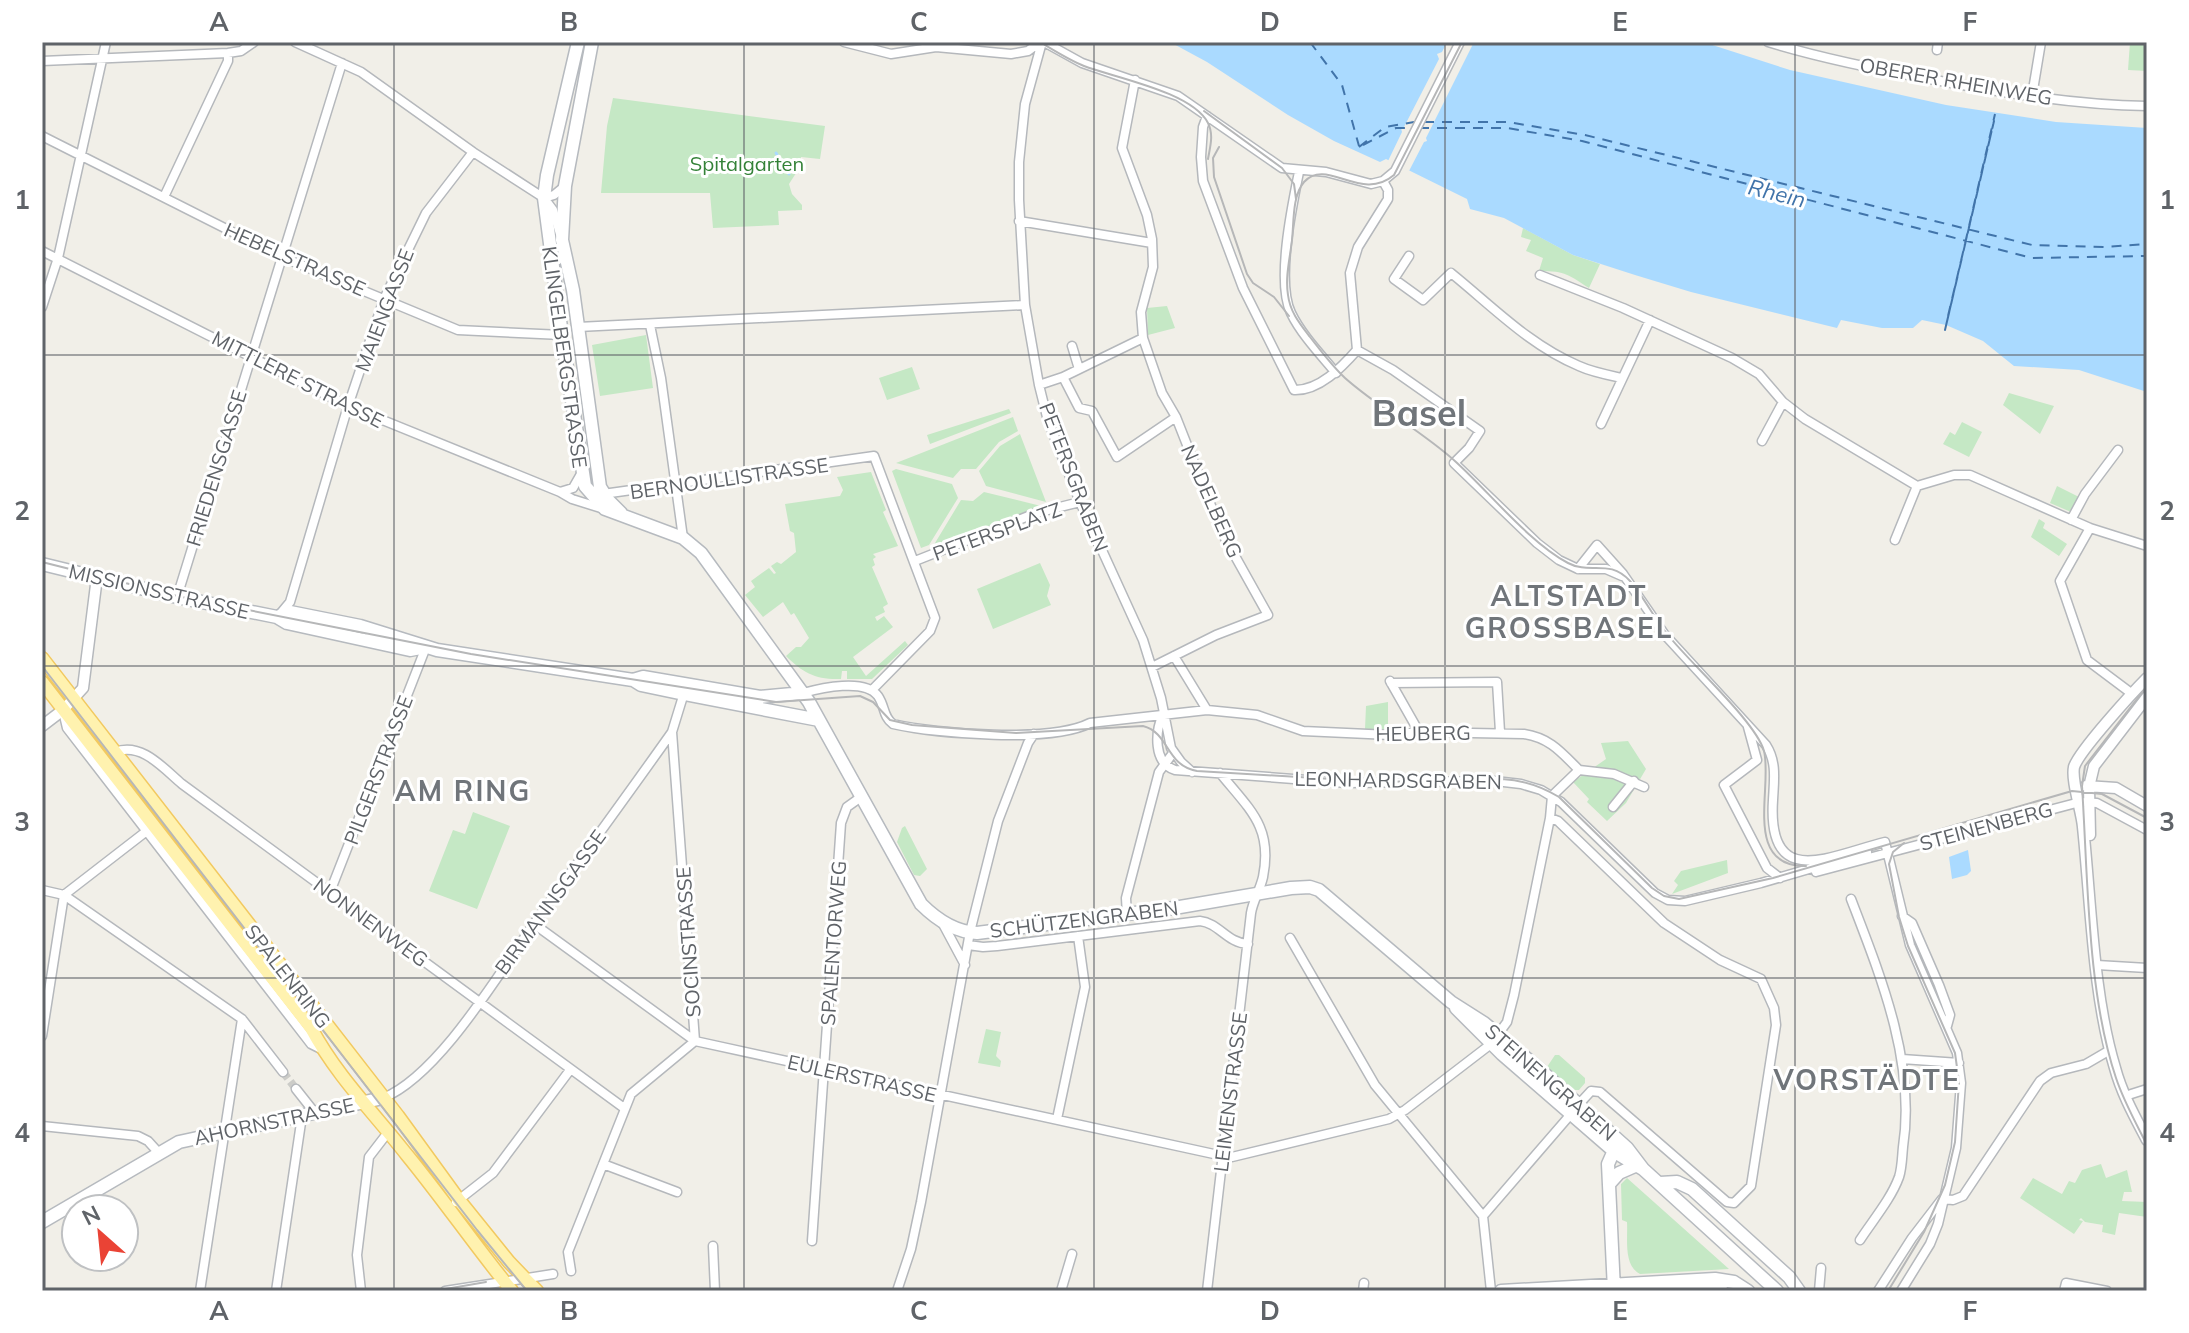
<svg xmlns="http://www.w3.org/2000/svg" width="2189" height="1333" font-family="Mulish,sans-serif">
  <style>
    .green { fill: #c5e8c5 }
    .water { fill: #aadaff }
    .pier { fill: #f1efe8 }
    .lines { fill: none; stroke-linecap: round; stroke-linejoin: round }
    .stream { stroke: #aadaff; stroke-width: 3 }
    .ferry { stroke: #4174aa; stroke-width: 2; stroke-dasharray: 10 8; stroke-linecap: butt }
    .minor-tunnel { stroke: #ccccc8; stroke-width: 8; stroke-dasharray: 8 4; stroke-linecap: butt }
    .minor-casing { stroke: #b5b8bc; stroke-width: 11 }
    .tertiary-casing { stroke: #b5b8bc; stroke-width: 13 }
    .secondary-casing { stroke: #b6babf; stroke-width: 15 }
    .primary-casing { stroke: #f2c960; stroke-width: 15 }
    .minor { stroke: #fff; stroke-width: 8 }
    .tertiary { stroke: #fff; stroke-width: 10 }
    .secondary { stroke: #fff; stroke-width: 12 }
    .primary { stroke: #fff2af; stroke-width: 12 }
    .tram { stroke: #b6b7b8; stroke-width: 2 }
    .grid { fill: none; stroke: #5f6368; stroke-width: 2; stroke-opacity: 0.55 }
    .labels { text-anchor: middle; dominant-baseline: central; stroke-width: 6; stroke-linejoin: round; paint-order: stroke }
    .street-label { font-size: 20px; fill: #5f6368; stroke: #fff }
    .park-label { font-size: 20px; fill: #348238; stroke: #fff }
    .water-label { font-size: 22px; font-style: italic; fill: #4174aa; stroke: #fff }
    .district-label { font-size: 28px; font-weight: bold; letter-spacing: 2px; fill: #70757a; stroke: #fff }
    .town-label { font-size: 36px; font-weight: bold; fill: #70757a; stroke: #fff }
    .neatline { fill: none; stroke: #5f6368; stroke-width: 3 }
    .grid-label { font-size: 26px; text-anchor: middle; font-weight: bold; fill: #5f6368 }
  </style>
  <rect width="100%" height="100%" fill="#f1efe8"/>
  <path class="green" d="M2130,42H2147V71L2128,70Z
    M613,98L825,126L820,159L801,157L800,167L789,184L792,194L802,205V210L778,211L779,225L713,228L710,193H601L607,126Z
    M1523,228L1573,255L1600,264L1589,288C1568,275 1567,271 1539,271L1543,258L1526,251L1531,240L1521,237Z
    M1167,306L1175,328L1148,335L1147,308Z
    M646,335L653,388L600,396L592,345Z
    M912,367L920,389L887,400L879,378Z
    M2009,393L2054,406L2040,434L2003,405Z
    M1009,409L1011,413L930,444L927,435Z
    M1013,417L1018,431L999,442L976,469H961L953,478L896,463Z
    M1962,422L1982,432L1969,457L1943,444L1950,432L1955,435Z
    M1020,434L1046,502L986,486L979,471L1000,446Z
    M896,469L952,484L958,498L929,545L921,548L892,471Z
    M871,472L886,510L883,512L898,546L873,554L876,557L873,559L875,565L872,567L888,604L883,607L885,612L875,617L877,621L884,616L893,627L853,657L866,676L905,641L908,645L872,679H847V671H842L841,679C816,680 803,673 786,656L796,647H801L809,638L794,613L791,615L783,602L763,617L745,595L755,587L751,581L769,568L774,574L776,573L771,566L777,562L781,564L796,552L794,533L790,531L785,504L840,496L843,490L837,477Z
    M2057,486L2079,497L2071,512L2050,503Z
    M984,492L1041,506L932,548L961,500L973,501Z
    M2039,519L2045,523L2043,528L2067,544L2059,556L2031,537Z
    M1040,563L1050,585L1047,596L1051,605L993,629L977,589Z
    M1388,702V729H1365L1366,706Z
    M1628,741L1646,769L1626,803L1607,821L1587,802L1589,799L1573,782L1606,759L1601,743Z
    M473,812L510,826L477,909L429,891L453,830L465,834Z
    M905,826L927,869L920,876L914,875L897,842L902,828Z
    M1727,860L1728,873L1672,894L1678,885L1674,881L1681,871Z
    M986,1029L1001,1032L996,1056L1001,1061L1000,1067L978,1063Z
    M1555,1055H1559L1585,1078V1083L1579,1090H1573L1547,1067Z
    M2101,1164L2106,1178L2127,1170L2132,1192H2124L2122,1201L2147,1202V1217L2119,1213L2115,1235L2102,1232L2103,1225L2085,1222L2081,1218L2079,1220L2083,1221L2074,1234L2020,1198L2033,1178L2062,1194L2069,1181L2075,1183L2082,1170Z
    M1627,1178L1729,1269L1640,1274C1623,1265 1628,1239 1627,1222L1622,1220L1621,1184Z"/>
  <path class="water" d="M1170,42H1703L1790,70L1946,105L2056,122L2147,128V392L2079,370L2014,366L1983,341L1946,325L1922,320L1913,328H1882L1841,320L1837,328L1691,292L1635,275L1573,255L1504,218L1470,209L1467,199L1386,159L1380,162L1334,141L1288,115L1207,62Z
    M1968,850L1971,871L1967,875L1952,879L1949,857Z"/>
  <path class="pier" d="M1447,42H1474L1426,138L1427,141L1424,142L1409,171L1388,161L1402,132L1401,128L1404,127L1439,59L1437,54L1442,52Z"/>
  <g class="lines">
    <path class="stream" d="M776,153L789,174"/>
    <path class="ferry" d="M1310,42L1342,85L1359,146
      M1424,122H1508L1585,135L2032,245L2104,247L2147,244
      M1419,128H1507L1582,141L2032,258L2147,256
      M1363,145L1396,128H1412
      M1359,147L1385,127L1414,122
      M1948,316L1994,121L1945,330L1995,114"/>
    <path class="minor-tunnel" d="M283,1072L296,1089"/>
    <defs>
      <path id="minor" d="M295,42L361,72L473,152L544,198L553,210L560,234
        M844,42L891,54L936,47L1011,54L1028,51L1040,42
        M1042,42L1025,104L1019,162V200L1025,305L1039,385L1048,421L1080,502L1143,640L1161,698L1171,748L1181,762L1192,772
        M1044,42L1082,63L1178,96L1282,168L1326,172L1371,184L1383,181L1395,171L1460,42
        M1768,42C1823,59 1879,70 1935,80C2004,93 2076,105 2147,106
        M1937,50L1938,42
        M42,61L228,53L241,51L254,42
        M1135,80L1122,148L1147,215L1152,239L1153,267L1141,312L1143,338L1162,393L1176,417L1221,531L1268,615L1216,635L1152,667
        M2032,96L2041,42
        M1207,116L1203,127L1201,157L1203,181L1243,288L1294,390C1319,391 1342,367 1357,350
        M42,136L282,257L458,330L562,335
        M1299,172C1292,206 1276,282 1291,313C1301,334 1321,355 1336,373
        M164,197L228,61V53
        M544,198L554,195L565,186
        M1019,221L1152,243
        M42,251L348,406L560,492L572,499L604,509
        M1409,256L1394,279L1423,300L1451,273
        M1451,273C1492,306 1529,345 1579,366C1592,372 1608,375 1622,378
        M1540,275L1623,308L1732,358L1759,374L1783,402L1805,419L1917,486
        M42,307L58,258L106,42
        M650,325L661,378L683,538
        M578,327L1025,305
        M1072,346L1079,369
        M1357,350L1393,370L1480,431L1469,448L1454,463L1537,543L1559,560L1578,569H1606L1622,576
        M1357,350L1350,273L1358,247L1388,199V190L1383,181
        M1063,377L1143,338
        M1039,385L1063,377L1079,408L1092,411L1117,457L1176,417
        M1601,424L1650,320
        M1762,441L1783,402
        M1917,486L1954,475H1970L2090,528L2147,546
        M560,492L573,488L581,474
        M603,494L874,456L935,618L930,631L872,690
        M2071,520L2085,494L2118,450
        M2090,528L2060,581L2087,660L2131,693
        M1895,540L1917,486
        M915,561L1036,513L1080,502
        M1578,569L1597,545L1623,574L1665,635L1766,745C1777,762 1774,780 1773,800C1767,891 1829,856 1885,842L1910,945L1957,1053L1961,1083L1956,1148L1938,1224L1930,1244L1901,1291
        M177,597L342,63
        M280,614L290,602L348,406L384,299L426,213L473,152
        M1174,656L1207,710
        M1390,681L1419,732
        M1391,683L1497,682L1500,732
        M803,693C821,688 865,678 878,696C885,706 883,717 893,724C938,734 1051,743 1090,723L1207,710L1257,715L1303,731L1390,735L1419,732L1524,734C1550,738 1561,752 1579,770
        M63,711L67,728L311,1044L323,1050
        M1163,714C1155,732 1153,763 1175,770L1347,783L1495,781L1521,784L1541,790L1561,802L1655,893L1668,900L1685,901L1761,883L1867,852
        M1748,727L1757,760L1724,785L1767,868L1780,878
        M115,752C142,742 163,768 182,784L624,1108
        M1552,796L1579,770L1614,774L1644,787
        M1613,807L1634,781
        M1550,818L1558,821L1664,923L1720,960L1761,979L1774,1008L1776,1025L1751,1186L1734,1203L1727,1202L1600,1092L1591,1091L1579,1104L1574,1105
        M1816,872L2080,802L2097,803L2147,830
        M42,890L64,895L242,1019L283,1072
        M330,892L426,647
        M1851,899C1881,977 1916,1063 1903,1147C1902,1157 1902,1168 1899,1177C1891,1199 1873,1220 1860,1240
        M1127,915L1126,898L1159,772L1173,753
        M1902,916L1912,923L1939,985L1950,1015L1947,1026
        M534,924L695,1041L1223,1156L1232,1157L1389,1119L1405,1110L1491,1044L1507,1022L1514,995L1550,818L1552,796
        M943,924L965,965
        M1290,938L1375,1085L1483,1216L1491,1291
        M968,945L983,947L997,946L1200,921C1219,923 1227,943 1248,944
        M2097,965L2147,968
        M42,1036L64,895L148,830
        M1902,1059L1959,1063
        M296,1089L315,1113
        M2125,1096L2147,1089
        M383,1098C438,1076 498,975 533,925C579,861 626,797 672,732L684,693
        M1057,1119L1085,987L1078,936
        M42,1126L138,1136L148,1141L158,1152
        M603,1164L677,1192
        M1943,1199L1953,1200L1963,1196L2040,1081L2051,1073L2086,1064L2110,1050
        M456,1202L493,1173L570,1070
        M1483,1216L1571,1114
        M812,1241L841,823L847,807L861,797
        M713,1246L715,1291
        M571,1271L568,1252L631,1094L695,1041L672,732
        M200,1291L242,1019
        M276,1291L302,1116
        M361,1291L357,1255L369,1157L389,1131
        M445,1291L553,1274
        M897,1291L911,1249L921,1202L970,932L998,821L1028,743L1034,734
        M1061,1291L1072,1254
        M1207,1291L1251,913C1253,901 1260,890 1263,877C1273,827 1250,810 1220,773
        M1363,1291L1364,1283
        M1819,1291L1821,1268
        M1878,1291L1912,1238L1942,1199
        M2064,1291L2066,1283L2107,1291"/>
      <path id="tertiary" d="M2147,678C2133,692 2079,751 2074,767C2071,781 2082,812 2083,827C2091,903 2093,996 2115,1068C2122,1094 2135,1117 2147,1140
        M42,726L63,710L83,688L97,577
        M2086,786L2116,788L2147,806
        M2090,835L2089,787L2094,766L2147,697"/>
      <path id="secondary" d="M578,42L547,175L544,198L562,335L585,486L605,509L683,538L701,553L809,702L921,904C936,919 955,932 977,933L1174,908L1291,888L1310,887L1319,890L1451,1002L1484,1023L1538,1068L1627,1148L1643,1169
        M592,42L565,186L562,240L573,290L600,487L608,500L621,513
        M42,564L177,597L277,617L287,623L410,650L426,647
        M277,617L290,612L360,626L437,650L633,680L643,677L760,697L803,693
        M633,680L641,685L684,694L819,720
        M1456,1008L1502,1054L1615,1152L1643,1169L1777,1291
        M1610,1183L1619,1173L1635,1166
        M1660,1183L1677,1182L1692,1189L1789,1277L1799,1291
        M42,1222L179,1142L383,1098
        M1614,1290L1608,1164L1612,1155L1620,1150
        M1501,1291L1715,1279L1734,1282L1748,1291
        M1673,1291H1722"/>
      <path id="primary" d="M42,658L398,1116L459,1200L509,1262L537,1291
        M42,682L311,1028C336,1075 374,1113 407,1155C443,1199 476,1247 512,1291"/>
    </defs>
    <use href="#minor" class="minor-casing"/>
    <use href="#tertiary" class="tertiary-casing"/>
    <use href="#secondary" class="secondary-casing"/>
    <use href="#primary" class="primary-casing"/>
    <use href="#minor" class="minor"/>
    <use href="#tertiary" class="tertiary"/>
    <use href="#secondary" class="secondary"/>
    <use href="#primary" class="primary"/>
    <path class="tram" d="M1040,42C1055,51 1069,60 1084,66C1116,78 1192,92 1208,123C1214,135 1210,147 1208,159
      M1462,42L1394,175C1361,203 1327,157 1304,182C1292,196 1294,223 1292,240C1290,258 1285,277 1288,295C1290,312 1300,324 1310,337C1321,351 1332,366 1345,378C1380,409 1422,431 1456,462C1490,493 1529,542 1568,563C1590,575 1609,558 1630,581C1644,597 1654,618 1668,635C1690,663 1756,722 1764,751C1773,787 1742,867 1806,866
      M1204,111L1282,168L1294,184L1296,199
      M1219,147L1213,158L1214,177L1247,274L1253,283L1274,297L1289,316
      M42,562L177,596L471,654L776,702L860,696L873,702L890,720L912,725L1016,733L1143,726C1170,733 1165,765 1197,771L1381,782L1502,779C1522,780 1541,786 1559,797L1652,888L1664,896L1679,899L1773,878L2072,791L2102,794L2147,818
      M42,666L477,1230L527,1291
      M2147,686L2085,766L2082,786C2088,877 2087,992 2116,1078C2124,1102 2136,1123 2147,1145
      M434,1291L486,1282
      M1888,1291L1924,1232L1945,1185L1955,1142L1959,1082L1955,1053L1908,946L1899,917L1889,864L1893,852L1904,843"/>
  </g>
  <path class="grid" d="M394,42V1291M744,42V1291M1094,42V1291M1445,42V1291M1795,42V1291M42,355H2147M42,666H2147M42,978H2147"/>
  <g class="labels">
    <g class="street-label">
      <text transform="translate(1956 81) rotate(10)">OBERER RHEINWEG</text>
      <text transform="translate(295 259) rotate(24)">HEBELSTRASSE</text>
      <text transform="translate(384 310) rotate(-69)">MAIENGASSE</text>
      <text transform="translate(565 357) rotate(82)">KLINGELBERGSTRASSE</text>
      <text transform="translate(298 379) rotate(27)">MITTLERE STRASSE</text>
      <text transform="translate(216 468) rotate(-73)">FRIEDENSGASSE</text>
      <text transform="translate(1074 477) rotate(69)">PETERSGRABEN</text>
      <text transform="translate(729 478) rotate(-8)">BERNOULLISTRASSE</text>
      <text transform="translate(1212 501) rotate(66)">NADELBERG</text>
      <text transform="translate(997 531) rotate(-20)">PETERSPLATZ</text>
      <text transform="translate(159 591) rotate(13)">MISSIONSSTRASSE</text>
      <text transform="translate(1423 733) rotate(-1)">HEUBERG</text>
      <text transform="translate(378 770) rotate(-69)">PILGERSTRASSE</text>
      <text transform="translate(1398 780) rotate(1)">LEONHARDSGRABEN</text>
      <text transform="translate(1986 826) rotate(-15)">STEINENBERG</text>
      <text transform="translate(550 902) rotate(-54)">BIRMANNSGASSE</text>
      <text transform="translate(1084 919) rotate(-7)">SCHÜTZENGRABEN</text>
      <text transform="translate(371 922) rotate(36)">NONNENWEG</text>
      <text transform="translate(688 942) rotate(-94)">SOCINSTRASSE</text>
      <text transform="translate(833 943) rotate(-86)">SPALENTORWEG</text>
      <text transform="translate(288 976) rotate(52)">SPALENRING</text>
      <text transform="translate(862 1078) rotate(13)">EULERSTRASSE</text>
      <text transform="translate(1551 1082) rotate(41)">STEINENGRABEN</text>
      <text transform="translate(1230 1092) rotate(-83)">LEIMENSTRASSE</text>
      <text transform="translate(274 1121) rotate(-12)">AHORNSTRASSE</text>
    </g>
    <g class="park-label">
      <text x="747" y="163">Spitalgarten</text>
    </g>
    <g class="water-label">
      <text transform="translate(1777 193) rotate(14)">Rhein</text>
    </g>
    <g class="district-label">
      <text x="1569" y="595">ALTSTADT<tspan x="1569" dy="32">GROSSBASEL</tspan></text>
      <text x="463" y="790">AM RING</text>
      <text x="1867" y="1079">VORSTÄDTE</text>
    </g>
    <g class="town-label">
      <text x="1419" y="412">Basel</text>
    </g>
  </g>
  <rect width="2189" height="1333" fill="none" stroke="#ffffff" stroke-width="88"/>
  <g transform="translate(100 1233) rotate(333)"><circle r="38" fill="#ffffff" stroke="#bfc1c3" stroke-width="2"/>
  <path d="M0-6L14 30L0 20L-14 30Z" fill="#ea4335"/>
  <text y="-12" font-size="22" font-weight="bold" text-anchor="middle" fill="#5f6368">N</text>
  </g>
  <rect x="44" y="44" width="2101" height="1245" class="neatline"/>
  <g class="grid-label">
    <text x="219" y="31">A</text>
    <text x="569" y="31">B</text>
    <text x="919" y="31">C</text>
    <text x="1270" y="31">D</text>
    <text x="1620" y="31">E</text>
    <text x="1970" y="31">F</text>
    <text x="22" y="209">1</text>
    <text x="2167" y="209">1</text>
    <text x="22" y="520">2</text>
    <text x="2167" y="520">2</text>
    <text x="22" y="831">3</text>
    <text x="2167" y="831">3</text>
    <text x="22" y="1142">4</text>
    <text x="2167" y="1142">4</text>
    <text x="219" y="1320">A</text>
    <text x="569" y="1320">B</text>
    <text x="919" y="1320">C</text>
    <text x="1270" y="1320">D</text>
    <text x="1620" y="1320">E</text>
    <text x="1970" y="1320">F</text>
  </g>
</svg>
